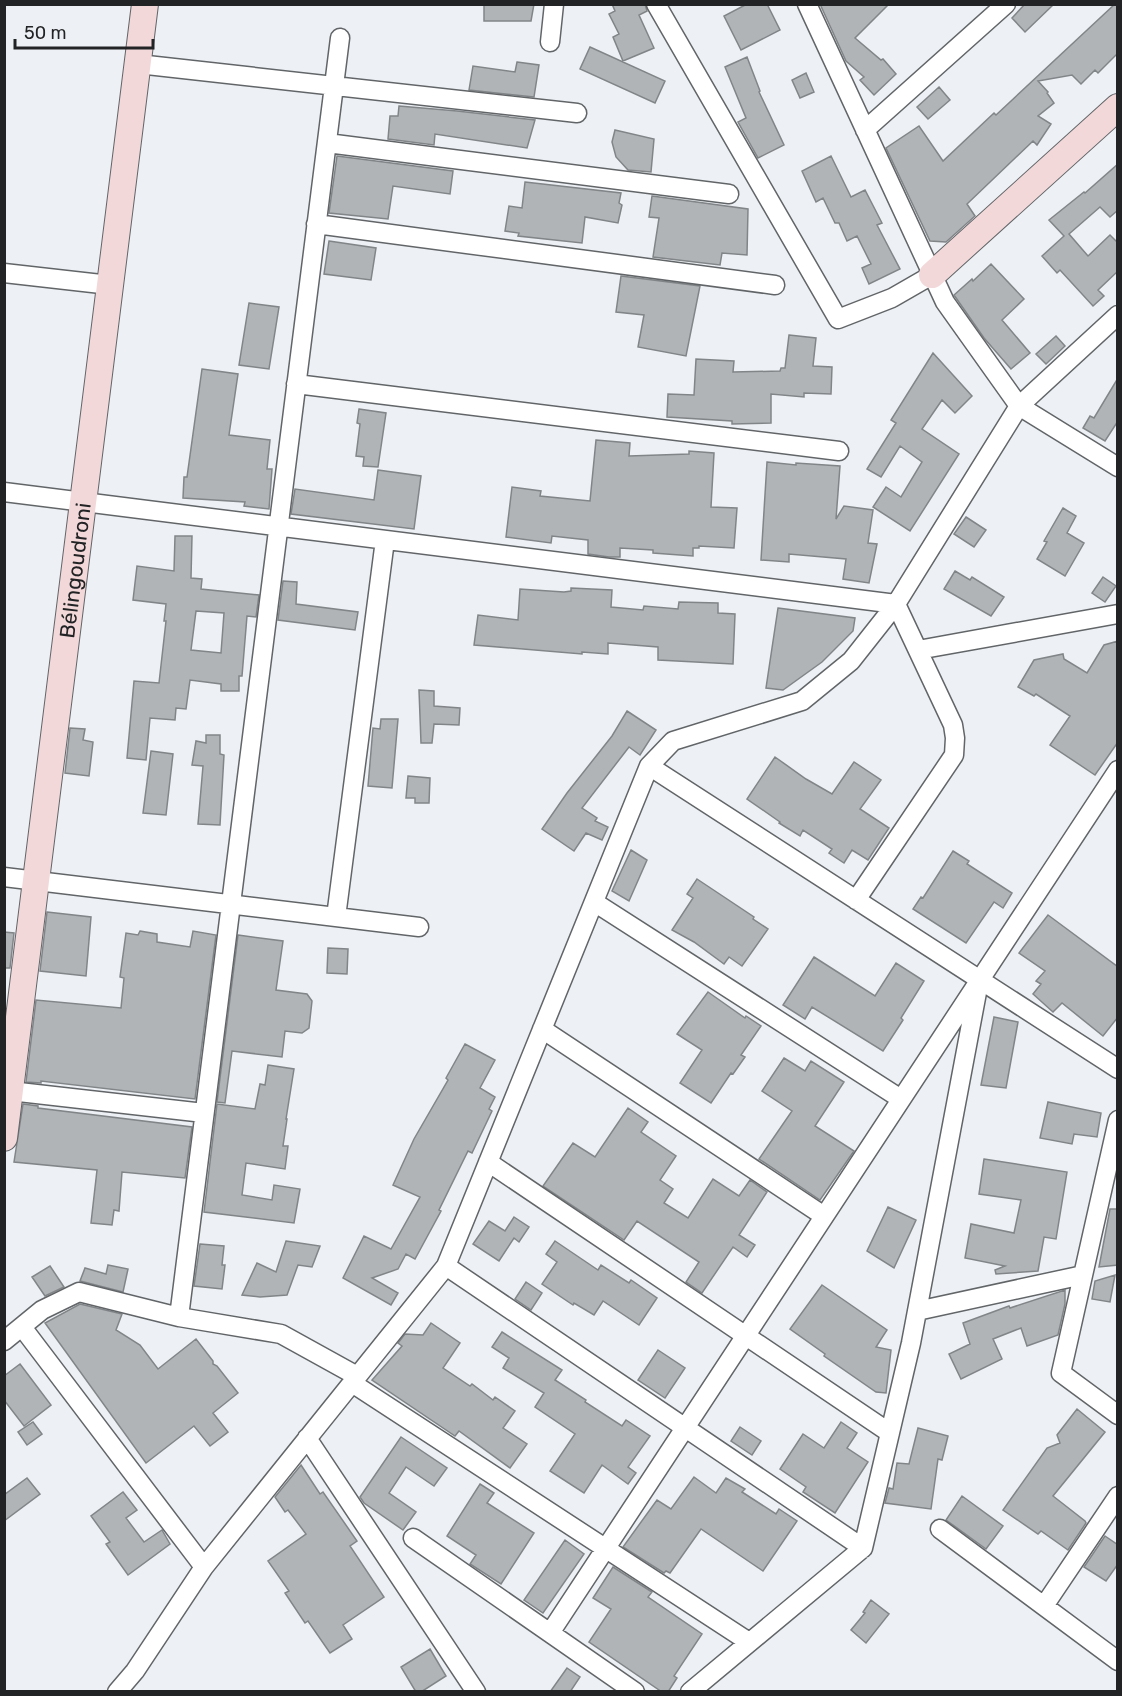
<svg xmlns="http://www.w3.org/2000/svg" width="1122" height="1696" font-family="Rubik,sans-serif">
  <style>
    .building { fill: #b1b4b7; stroke: #828588; stroke-width: 1.5; fill-rule: evenodd }
    .lines { fill: none; stroke-linecap: round; stroke-linejoin: round }
    .street-casing { stroke: #626568; stroke-width: 21 }
    .secondary-casing { stroke: #626568; stroke-width: 28 }
    .street { stroke: #fff; stroke-width: 18 }
    .secondary { stroke: #f3d8da; stroke-width: 26 }
    .labels { text-anchor: middle; dominant-baseline: central; stroke-width: 6; stroke-linejoin: round; paint-order: stroke }
    .street-label { font-size: 21px; fill: #222324; stroke: #edf0f4 }
  </style>
  <rect width="100%" height="100%" fill="#edf0f4"/>
  <path class="building" d="M484,4H534L531,21H484Z
    M612,4H645L647,11L639,15L654,48L623,61L613,37L619,34L609,14L615,11Z
    M747,4H767L780,30L741,50L724,16Z
    M820,4H889L855,38L881,60L883,59L896,74L874,95L860,80L864,77L846,61Z
    M1025,4H1054L1025,32L1012,18Z
    M1115,4H1118V53L1098,73L1095,70L1081,84L1072,75L1038,81L1048,92L1047,93L1054,103L1038,116L1051,124L1037,145L1033,141L967,204L975,216L946,242L930,241L886,148L919,126L943,161L994,113L996,115Z
    M590,47L665,81L655,103L580,69Z
    M747,57L760,91L759,92L784,145L758,158L738,122L746,118L725,67Z
    M517,62L539,65L534,97L469,90L473,66L515,72Z
    M806,73L814,92L800,98L792,80Z
    M939,87L950,100L928,119L917,107Z
    M399,106L457,111L535,120L527,148L435,134L434,145L388,139L390,116H398Z
    M615,130L654,139L651,172L628,170L616,157L612,142Z
    M337,156L453,171L450,194L393,186L388,219L329,213Z
    M831,156L851,197L865,190L882,223L877,225L900,269L869,284L862,268L871,264L857,236L847,241L839,223H835L823,198L816,202L802,171Z
    M1118,164V210L1110,217L1100,207L1069,234L1088,256L1110,235L1118,243V271L1098,290L1104,296L1093,306L1060,270L1057,273L1042,256L1064,236L1049,220L1084,192L1085,193Z
    M525,182L621,193L619,203L622,205L618,223L585,217L582,243L518,236L519,233L505,231L509,206L522,208Z
    M652,196L748,209L747,255L722,253L720,265L653,257L659,218L649,217Z
    M329,241L376,248L371,280L324,274Z
    M991,264L1024,299L1002,320L1030,353L1011,369L984,338L954,295L972,279L973,281Z
    M621,276L700,286L686,356L638,347L644,315L616,312Z
    M249,303L279,307L269,369L239,365Z
    M789,335L816,338L813,366L832,367L831,394L804,393V397L771,394V423L732,424V421L667,417L668,394L694,395L696,359L734,361L733,372L780,371L781,368H785Z
    M1056,336L1065,346L1046,364L1036,354Z
    M933,353L972,396L955,413L942,400L922,429L959,454L910,531L873,507L886,487L901,497L922,462L900,446L881,477L867,469L896,423L891,420Z
    M202,369L238,374L229,435L270,440L267,469H272L269,509L244,506L245,502L183,498L184,477H187Z
    M1118,378V421L1105,441L1083,428L1090,416L1094,418Z
    M359,409L386,413L378,467L363,466L364,457L356,456L360,424L357,423Z
    M596,440L630,443L629,456L689,454V451L714,453L711,507L737,508L734,548L699,546V548H693V556L653,553V550L620,548V557H609L588,554V540L552,536L551,543L506,537L512,487L541,491L540,496L590,501Z
    M767,462L796,465V463L840,466L836,519L844,506L873,510L868,543L877,544L869,583L843,579L846,559L789,554V562L761,560Z
    M378,470L421,476L414,529L291,514L295,489L374,500Z
    M1063,508L1076,516L1067,533L1084,543L1065,576L1037,559L1047,542L1044,541Z
    M966,517L986,530L974,547L954,534Z
    M175,536H192L191,578L202,579L201,589L259,595L256,617L247,616L242,676H239V691H221V684L190,680L186,709L176,708L175,720L150,718L146,760L127,758L134,681L159,683L166,621H164L166,604L133,600L137,566L174,571ZM196,611L224,613L221,653L191,650Z
    M955,571L970,580L972,577L1004,597L991,616L944,589Z
    M1103,577L1116,586L1105,602L1092,593Z
    M283,581L297,582L296,604L358,612L355,630L278,620Z
    M571,588L612,590L611,607L643,610L644,606L678,609L679,602L718,603V613L735,614L733,664L658,660V647L608,643V654L582,652V654L474,645L478,615L518,620L520,589L564,592L571,591Z
    M778,608L855,618L853,631L822,662L783,690L766,688Z
    M1118,641V742L1095,775L1050,745L1070,716L1036,694L1034,696L1018,687L1034,660L1063,654L1064,659L1087,673L1104,645Z
    M419,690L434,691V706L460,708L459,725L434,724L432,743H421Z
    M627,711L656,730L640,755L629,747L582,808L597,818L595,821L608,827L602,840L586,833L574,851L542,829L567,793L612,736Z
    M381,719H398L392,788L368,786L373,728L380,729Z
    M70,728L85,729L83,740L93,742L89,776L65,773Z
    M206,735H220V754L224,755L220,825L198,824L203,766L192,765L196,741L206,743Z
    M151,751L173,754L166,815L143,813Z
    M775,757L806,779L832,794L854,762L881,780L860,809L889,828L868,860L852,850L844,863L829,853L832,849L803,830L800,836L779,823L780,822L747,799Z
    M408,776L430,778L429,803H415V798H406Z
    M631,850L647,860L629,901L612,891Z
    M953,851L969,861L967,864L1012,893L1003,908L994,902L966,943L913,909L921,897L923,898Z
    M697,879L754,917L753,919L768,929L742,966L729,957L724,964L694,942L672,930L693,898L687,894Z
    M47,912L91,917L86,976L40,971Z
    M1048,915L1118,967V1017L1103,1036L1062,1003L1053,1012L1033,994L1041,984L1036,981L1045,971L1019,953Z
    M140,931L157,934V942L190,947L193,931L216,935L195,1099L41,1081V1083L26,1082L36,1000L121,1008L124,978L120,977L126,933L138,935Z
    M4,932L14,933L10,968H4Z
    M238,935L283,941L276,990L307,994L312,1001L309,1028L302,1033L285,1031L282,1057L232,1051L225,1103L217,1102Z
    M328,948L348,949L347,974L327,973Z
    M814,957L875,996L896,963L924,981L901,1018L903,1020L883,1051L812,1007L805,1019L783,1005Z
    M708,992L745,1018L746,1016L761,1026L741,1055L745,1057L733,1074L731,1073L711,1103L680,1083L702,1050L677,1034Z
    M994,1017L1018,1022L1006,1088L981,1085Z
    M465,1044L495,1060L480,1088L495,1097L489,1109L492,1111L472,1153L468,1151L439,1210L441,1211L415,1259L406,1254L398,1269L372,1278L398,1293L391,1305L343,1278L364,1236L391,1249L420,1197L393,1185L414,1139L448,1080L446,1078Z
    M784,1058L805,1071L811,1061L844,1082L815,1126L854,1151L820,1200L759,1159L792,1111L762,1091Z
    M268,1065L294,1069L286,1119H287L283,1146H288L285,1169L246,1163L242,1195L272,1200L274,1185L300,1189L294,1223L204,1212L217,1104L255,1109L260,1084L265,1085Z
    M1048,1102L1101,1113L1097,1137L1074,1134L1072,1144L1040,1138Z
    M23,1104L38,1106V1108L192,1127L185,1178L122,1172L119,1211L114,1210L112,1225L91,1223L97,1170L14,1162Z
    M628,1108L648,1122L641,1132L676,1156L660,1180L673,1189L664,1203L688,1218L713,1179L739,1196L750,1180L767,1192L739,1235L755,1245L747,1257L733,1247L702,1293L686,1282L699,1262L637,1221L624,1240L543,1186L573,1143L595,1157Z
    M984,1159L1067,1172L1056,1239L1044,1237L1038,1271L996,1274L995,1270L1005,1266L965,1258L971,1224L1014,1233L1021,1200L979,1194Z
    M888,1207L916,1220L894,1268L867,1251Z
    M1110,1209H1118V1265L1099,1267Z
    M514,1217L529,1227L519,1242L514,1238L499,1261L473,1244L489,1221L505,1231Z
    M286,1241L320,1246L312,1267L298,1265L287,1295L260,1297L242,1295L257,1263L276,1272Z
    M555,1241L598,1270L601,1265L629,1283L631,1280L657,1298L639,1325L603,1301L594,1315L574,1303L573,1305L542,1284L557,1262L546,1254Z
    M200,1244L224,1246L222,1265H225L222,1289L194,1286Z
    M108,1265L128,1269L123,1292L80,1281L85,1268L106,1274Z
    M50,1266L64,1287L45,1296L32,1277Z
    M1115,1275L1110,1302L1092,1299L1095,1281Z
    M526,1282L542,1293L531,1310L515,1299Z
    M822,1285L887,1330L876,1347L891,1350L886,1393L876,1392L824,1356L825,1354L790,1329Z
    M1065,1290V1304L1058,1335L1027,1346L1021,1328L993,1339L1002,1359L961,1379L949,1354L970,1344L963,1323L1009,1306L1010,1308Z
    M80,1304L122,1314L116,1330L140,1345L158,1369L196,1339L213,1361V1364L217,1366L238,1393L213,1413L228,1432L210,1446L194,1426L146,1463L45,1323Z
    M431,1323L460,1343L443,1368L470,1386L472,1384L493,1400L495,1397L515,1411L503,1428L527,1444L510,1468L459,1431L455,1436L372,1380L402,1346L398,1343L405,1334L423,1335Z
    M502,1332L562,1370L555,1380L586,1400L585,1402L622,1426L626,1420L650,1436L628,1467L636,1473L628,1484L602,1465L584,1493L550,1471L575,1434L535,1407L544,1393L503,1368L509,1358L492,1347Z
    M658,1350L685,1368L665,1398L638,1380Z
    M20,1364L51,1405L24,1426L4,1400V1376Z
    M1077,1409L1105,1432L1053,1496L1085,1521L1086,1523L1068,1550L1041,1531L1038,1534L1003,1510L1047,1448L1060,1443L1057,1435Z
    M33,1422L42,1434L27,1445L18,1432Z
    M841,1422L857,1433L847,1448L868,1462L835,1513L803,1492L806,1487L780,1469L803,1434L824,1448Z
    M740,1427L761,1441L752,1455L731,1441Z
    M918,1428L948,1436L942,1460L938,1459L931,1509L885,1503L889,1488L893,1489L897,1463L909,1464Z
    M401,1437L447,1468L434,1486L406,1467L389,1493L416,1512L403,1530L364,1503L360,1497Z
    M301,1465L320,1494L323,1492L357,1541L350,1546L384,1597L343,1625L352,1639L330,1653L308,1621L305,1623L285,1593L289,1591L268,1561L306,1534L288,1510L285,1512L275,1497Z
    M694,1477L716,1493L726,1478L745,1489L742,1492L776,1514L779,1509L797,1521L763,1571L701,1529L670,1573L666,1571L664,1573L623,1547L657,1500L671,1509Z
    M27,1478L40,1494L4,1521V1495Z
    M480,1484L494,1493L487,1503L534,1533L501,1584L470,1564L476,1555L447,1536Z
    M123,1492L137,1510L126,1518L144,1542L162,1530L170,1544L128,1575L106,1544L110,1542L91,1516Z
    M962,1496L1003,1526L986,1549L946,1520Z
    M1105,1536L1118,1545V1564L1106,1581L1084,1567Z
    M565,1540L584,1554L543,1613L524,1600Z
    M613,1567L652,1592L648,1597L702,1634L674,1676L677,1678L668,1692H662L589,1642L611,1609L593,1598Z
    M871,1600L889,1614L866,1643L851,1630L865,1613L863,1612Z
    M430,1649L446,1676L421,1692H416L401,1667Z
    M567,1668L580,1677L570,1692H550Z"/>
  <g class="lines">
    <defs>
      <path id="street" d="M656,4L838,319L892,298L932,275
        M807,4L945,302L1019,406L1118,467
        M550,42L554,4
        M138,64L577,113
        M865,130L1006,4
        M327,143L729,194
        M316,224L775,285
        M4,273L110,285
        M296,384L839,451
        M4,492L896,604
        M918,650L1118,614
        M649,766L1118,1069
        M4,877L419,927
        M856,900L954,755L955,738L953,725L896,604
        M594,902L901,1099
        M336,917L385,540
        M542,1029L824,1216
        M10,1091L204,1113
        M1118,1120L1061,1373L1118,1415
        M488,1162L890,1433
        M446,1266L863,1548
        M917,1311L1083,1275
        M179,1317L340,38
        M22,1327L204,1567
        M4,1341L42,1310L79,1292L179,1317L281,1334L357,1376
        M352,1383L749,1642
        M307,1438L476,1692
        M940,1529L1118,1661
        M413,1538L635,1692
        M1044,1606L1118,1496
        M550,1633L1118,770
        M117,1692L135,1671L204,1567L446,1266L649,766L673,741L802,701L851,661L896,604L1019,406L1118,315
        M690,1692L863,1548L911,1343L978,987"/>
      <g id="secondary">
        <path d="M932,275L1118,107"/>
        <path id="s1" d="M4,1138L145,4"/>
      </g>
    </defs>
    <use href="#street" class="street-casing"/>
    <use href="#secondary" class="secondary-casing"/>
    <use href="#street" class="street"/>
    <use href="#secondary" class="secondary"/>
  </g>
  <g class="labels">
    <g class="street-label">
      <text stroke="none"><textPath href="#s1" startOffset="572">Bélingoudroni</textPath></text>
    </g>
  </g>
  <rect width="1122" height="1696" fill="none" stroke="#222324" stroke-width="12"/>
  <path d="M15 39v9h138v-9" fill="none" stroke="#222324" stroke-width="3"/>
  <text x="24" y="39" font-size="18" fill="#222324" stroke="#edf0f4" stroke-width="4.5" paint-order="stroke">50 m</text>
</svg>
